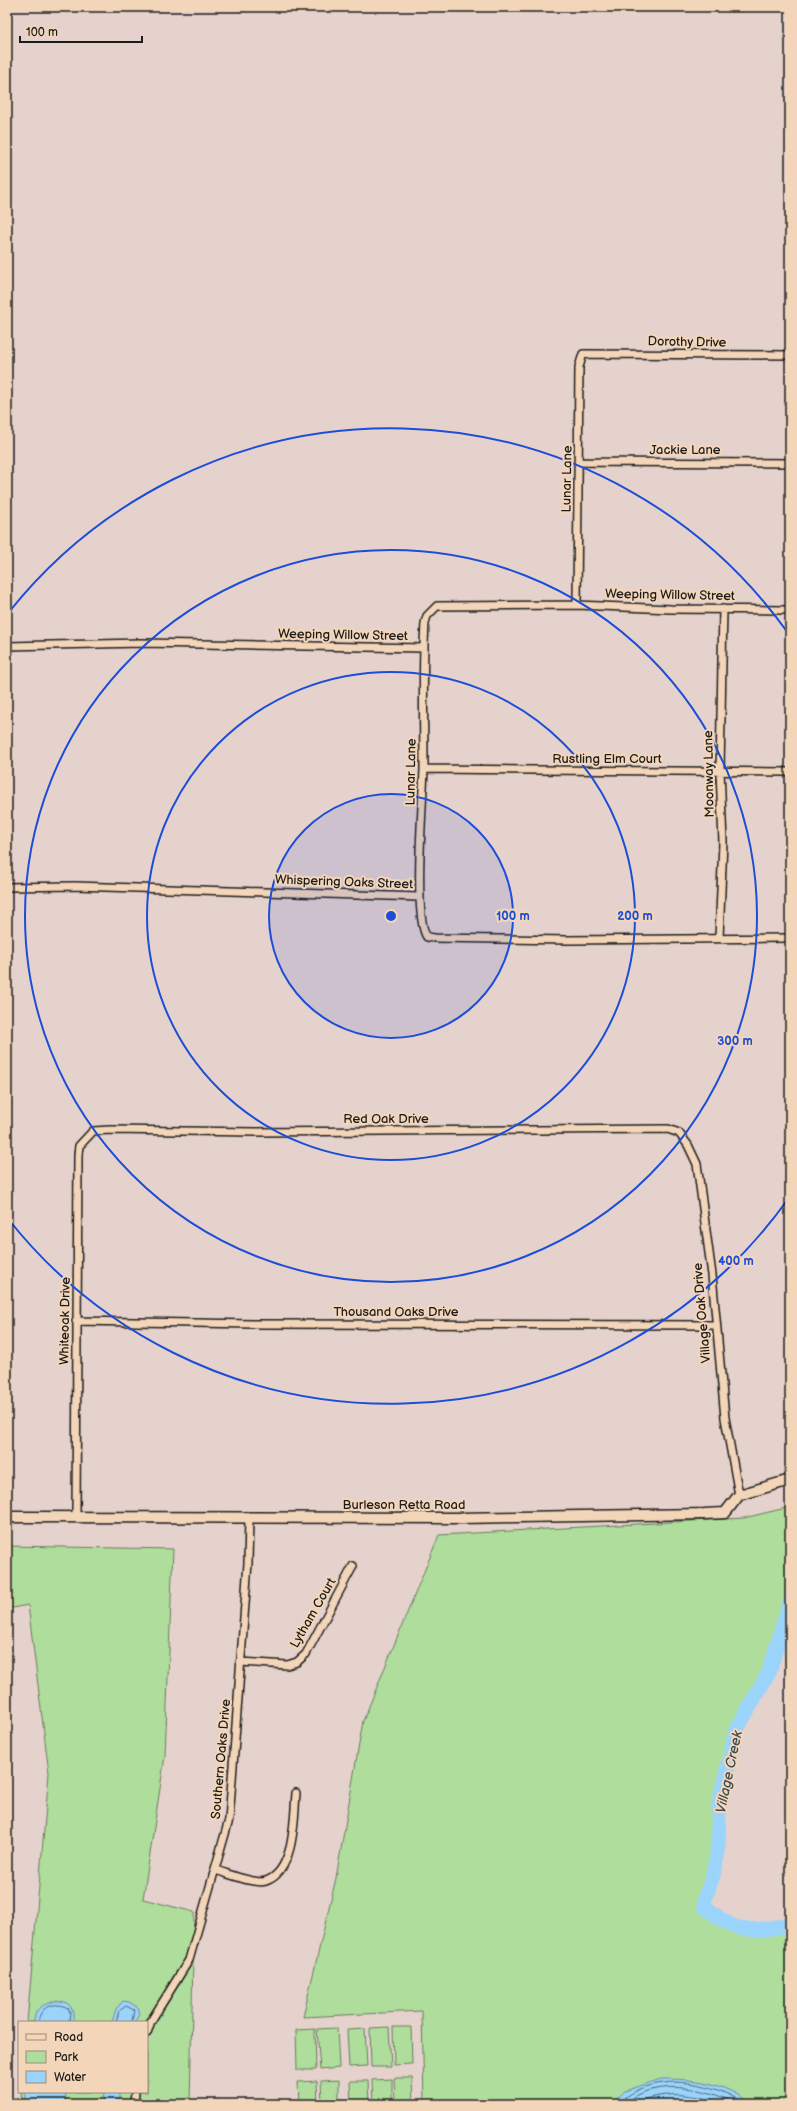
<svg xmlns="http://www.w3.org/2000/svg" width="797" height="2111" font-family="'Balsamiq Sans',sans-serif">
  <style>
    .green { fill: #afdd9c; stroke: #667c5c }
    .water { fill: #9bd4fb; stroke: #688aa2 }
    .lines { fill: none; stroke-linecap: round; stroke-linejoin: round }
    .shore { stroke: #4f6675; stroke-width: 1 }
    .river { stroke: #9bd4fb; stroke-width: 15 }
    .street-casing { stroke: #1c1c1c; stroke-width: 10 }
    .secondary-casing { stroke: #1c1c1c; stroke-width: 13 }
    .street { stroke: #f3d6b9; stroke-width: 7 }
    .secondary { stroke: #f3d6b9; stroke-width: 10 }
    .ring { fill: none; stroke: #1d4ed8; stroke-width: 2 }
    .labels { text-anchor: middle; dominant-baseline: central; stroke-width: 4; stroke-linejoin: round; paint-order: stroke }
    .street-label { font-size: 13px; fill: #1c1c1c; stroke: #f3d6b9 }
    .water-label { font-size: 14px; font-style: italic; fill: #3c4a54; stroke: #f3d6b9 }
    .centre { fill: #1d4ed8; stroke: #f3d6b9; stroke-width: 2 }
    .ring-label { font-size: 12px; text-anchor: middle; font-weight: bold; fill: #1d4ed8; stroke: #f3d6b9; stroke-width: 4; stroke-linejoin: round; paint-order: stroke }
  </style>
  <rect width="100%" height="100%" fill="#e6d2cd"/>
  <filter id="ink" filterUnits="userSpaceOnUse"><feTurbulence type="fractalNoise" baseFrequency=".025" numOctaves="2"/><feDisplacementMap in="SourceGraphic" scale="8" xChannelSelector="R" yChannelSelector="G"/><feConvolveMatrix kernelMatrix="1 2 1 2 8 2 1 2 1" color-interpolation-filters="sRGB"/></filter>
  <g filter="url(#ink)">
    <path class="green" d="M790,1507V1602L769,1672L736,1731L719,1804L718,1847L713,1876L705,1898V1907C713,1913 722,1921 731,1925C746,1933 775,1929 790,1923V2104H424L422,2011L303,2017L336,1878L363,1721L439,1535L744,1518Z
      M7,1546L173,1549L165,1756L143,1899L194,1912L190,2104H22L21,2092H147V2022H27L49,1773L28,1605L7,1609Z
      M389,2027L391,2067H371L370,2028Z
      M393,2027H411L412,2064L394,2065Z
      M337,2028L339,2068L320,2070L317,2029Z
      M315,2029L316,2070H297L296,2030Z
      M365,2029L367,2066L349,2067L347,2030Z
      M394,2078H412L413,2104H395Z
      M392,2079V2104H373L372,2080Z
      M339,2080V2104H322L321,2081Z
      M317,2081L318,2104H299L298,2082Z
      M350,2081H368L369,2104H351Z"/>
    <path class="water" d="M56,2001C71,2001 74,2009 73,2022H34C35,2007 42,2005 56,2001Z
      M123,2001L129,2002L137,2007L139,2014L135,2022H112L116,2009Z
      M661,2079C696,2079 723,2082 751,2104H612L625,2091Z
      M25,2092H66L65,2104H24Z
      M104,2092H119V2104H103Z"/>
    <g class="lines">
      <path class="shore" d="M38,2022C40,2006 54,2001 68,2008L70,2012L69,2022
        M116,2022L119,2011L126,2006L134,2010L132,2022
        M618,2104C651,2071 709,2079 745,2104
        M625,2104C651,2078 707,2086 735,2104
        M633,2104C664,2090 693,2093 723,2104"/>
      <path class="river" d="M790,1602L769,1672L736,1731L719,1804L718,1847L713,1876L705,1898V1907C713,1913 722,1921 731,1925C746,1933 775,1929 790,1923"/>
      <defs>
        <path id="street" d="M579,462L790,463
          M577,605L579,367L583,354L790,355
          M790,610L671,609L577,605L437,606L427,616L425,623C422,672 424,720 424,769C423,799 413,918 427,937L435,938L568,940L790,938
          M7,646L141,643L424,648
          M424,769L790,772
          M7,887L75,886L419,897
          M719,938L723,842L720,771L723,609
          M76,1321L253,1324L716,1325
          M76,1517L78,1155L79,1146L93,1131L110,1130L255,1132L668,1129L679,1133L688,1145L697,1164L712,1275L725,1418L739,1495
          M240,1662L287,1665L297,1662L306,1654L353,1566
          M215,1870C227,1873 255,1885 266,1881C295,1871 294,1818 296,1793
          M147,2033L151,2021L189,1960L229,1820L248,1563L249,1518
          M134,2104L135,2092"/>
        <path id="secondary" d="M7,1517L460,1518L704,1514L725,1513L739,1495L790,1480"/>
      </defs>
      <use href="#street" class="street-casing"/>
      <use href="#secondary" class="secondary-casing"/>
      <use href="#street" class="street"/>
      <use href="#secondary" class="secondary"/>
    </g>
  </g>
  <circle cx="391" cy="916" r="122" fill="#1d4ed8" fill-opacity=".12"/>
  <g class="ring">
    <circle cx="391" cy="916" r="122"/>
    <circle cx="391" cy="916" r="244"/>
    <circle cx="391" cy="916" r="366"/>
    <path d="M788 1199A488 488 0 0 1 9 1220M9 612A488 488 0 0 1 788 633"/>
  </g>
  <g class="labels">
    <g class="street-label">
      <text transform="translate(687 342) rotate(1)">Dorothy Drive</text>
      <text x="685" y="450">Jackie Lane</text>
      <text transform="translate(567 479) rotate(-89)">Lunar Lane</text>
      <text transform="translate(670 595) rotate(1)">Weeping Willow Street</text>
      <text transform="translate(343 635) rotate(1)">Weeping Willow Street</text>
      <text x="607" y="759">Rustling Elm Court</text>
      <text transform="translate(411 772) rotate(-89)">Lunar Lane</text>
      <text transform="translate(709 774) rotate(-91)">Moonway Lane</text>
      <text transform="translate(344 882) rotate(2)">Whispering Oaks Street</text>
      <text x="386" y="1119">Red Oak Drive</text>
      <text x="396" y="1312">Thousand Oaks Drive</text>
      <text transform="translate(702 1313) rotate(-95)">Village Oak Drive</text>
      <text transform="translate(65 1321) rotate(-89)">Whiteoak Drive</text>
      <text x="404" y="1505">Burleson Retta Road</text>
      <text transform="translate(313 1613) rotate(-60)">Lytham Court</text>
      <text transform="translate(221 1759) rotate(-85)">Southern Oaks Drive</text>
    </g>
    <g class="water-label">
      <text transform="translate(729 1772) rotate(-78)">Village Creek</text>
    </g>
  </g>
  <circle cx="391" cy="916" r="6" class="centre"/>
  <g class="ring-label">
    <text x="513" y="920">100 m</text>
    <text x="635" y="920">200 m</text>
    <text x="735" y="1045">300 m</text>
    <text x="736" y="1265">400 m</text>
  </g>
  <rect width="797" height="2111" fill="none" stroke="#f3d6b9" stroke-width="24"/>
  <rect x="12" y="12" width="773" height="2087" fill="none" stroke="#1c1c1c" stroke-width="1.5" filter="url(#ink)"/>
  <rect x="18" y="2021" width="130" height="72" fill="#f3d6b9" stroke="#9d8c7a"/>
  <rect x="26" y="2034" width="20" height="6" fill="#f3d6b9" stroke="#9d8c7a"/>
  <text x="54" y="2041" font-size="12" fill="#1c1c1c">Road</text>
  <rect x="26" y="2051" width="20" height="12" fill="#afdd9c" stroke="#9d8c7a"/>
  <text x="54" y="2061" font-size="12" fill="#1c1c1c">Park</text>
  <rect x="26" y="2071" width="20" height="12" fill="#9bd4fb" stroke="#9d8c7a"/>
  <text x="54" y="2081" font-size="12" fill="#1c1c1c">Water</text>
  <path d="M20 36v6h122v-6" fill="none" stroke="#1c1c1c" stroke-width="2"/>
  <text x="26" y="36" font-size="12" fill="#1c1c1c" stroke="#f3d6b9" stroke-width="3" paint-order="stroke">100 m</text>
</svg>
